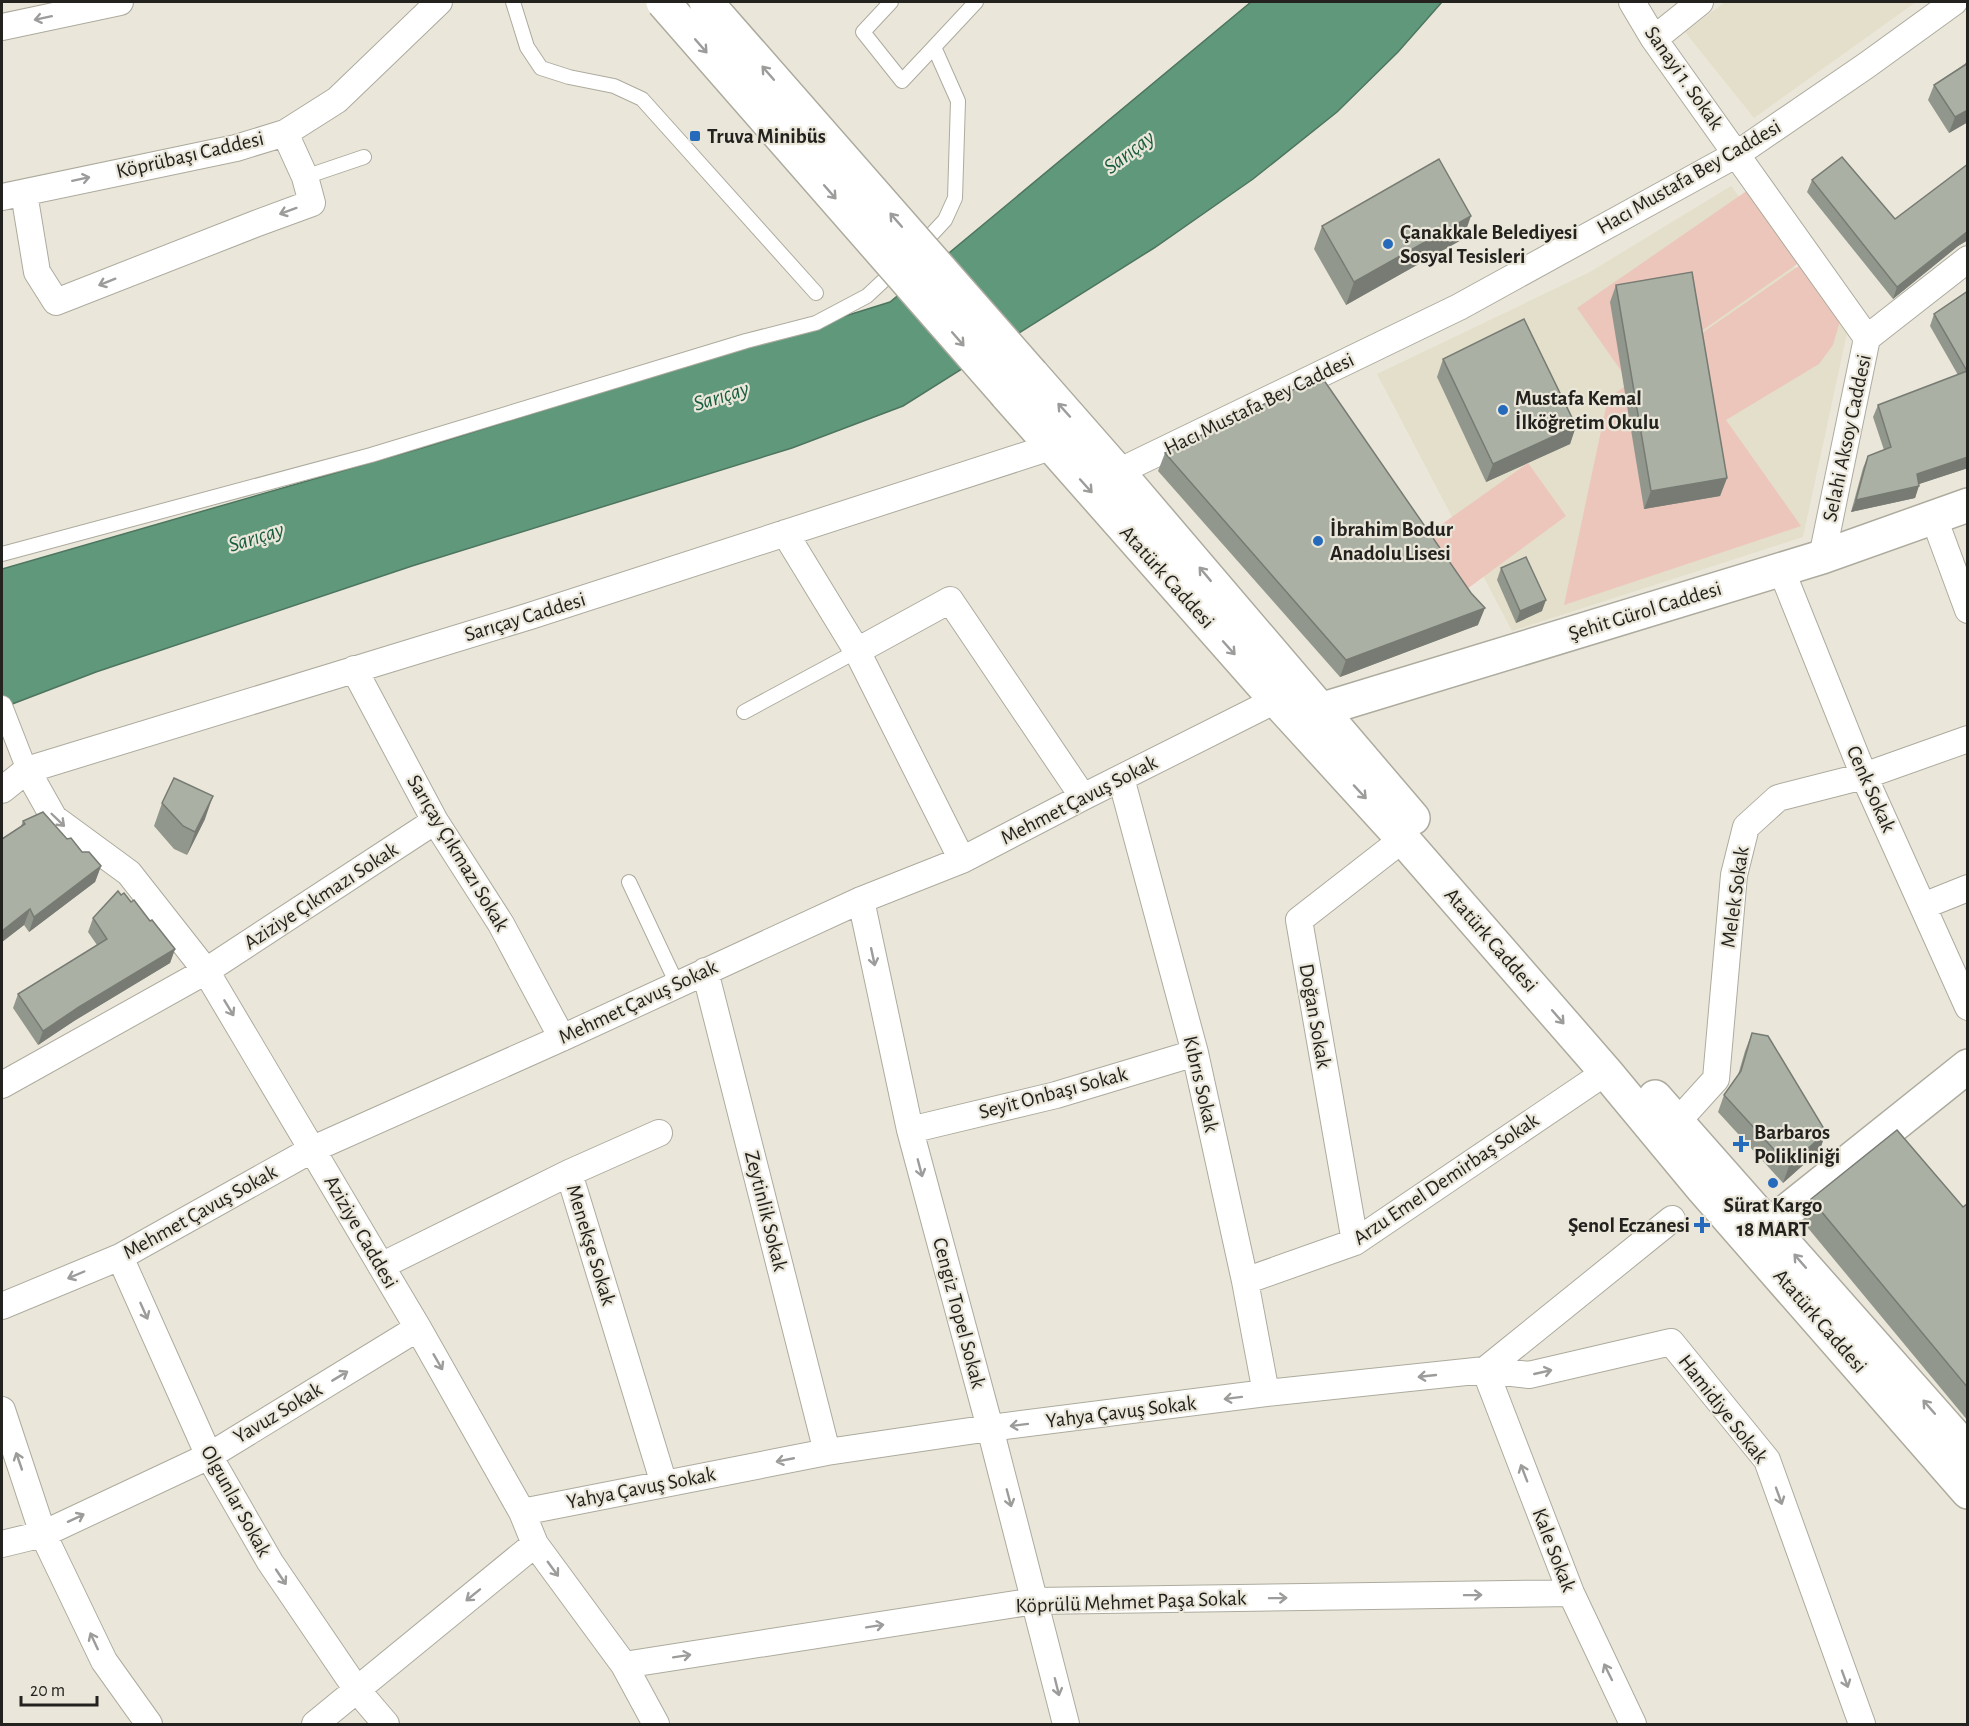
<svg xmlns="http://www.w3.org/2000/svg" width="1969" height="1726" font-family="'Alegreya Sans',sans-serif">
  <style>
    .built { fill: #e3dfca }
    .green { fill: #ecc6bb }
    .water { fill: #5f987b; stroke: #4d755f; stroke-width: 1.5 }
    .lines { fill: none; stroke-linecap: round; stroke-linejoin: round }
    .service-casing { stroke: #adab9e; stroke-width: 16 }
    .pedestrian-casing { stroke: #adab9e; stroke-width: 22 }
    .minor-casing { stroke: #adab9e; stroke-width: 28 }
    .tertiary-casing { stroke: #adab9e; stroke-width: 36 }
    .secondary-casing { stroke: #adab9e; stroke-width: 36 }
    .service { stroke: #fff; stroke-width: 14 }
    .pedestrian { stroke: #fff; stroke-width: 20 }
    .minor { stroke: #fff; stroke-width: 26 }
    .tertiary { stroke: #fff; stroke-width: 33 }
    .secondary { stroke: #fff; stroke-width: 33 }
    .secondary-bridge-casing { stroke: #adab9e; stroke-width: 36; stroke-linecap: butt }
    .secondary-bridge { stroke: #fff; stroke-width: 33 }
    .wall { fill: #92978d }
    .shaded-wall { fill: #777b73 }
    .building { fill: #aab0a4; stroke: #777b73; stroke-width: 1.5 }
    .oneway { stroke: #9c9c9a }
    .poi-dot { fill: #266abb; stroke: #eae7da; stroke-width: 2 }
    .labels { text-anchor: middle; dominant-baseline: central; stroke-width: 4.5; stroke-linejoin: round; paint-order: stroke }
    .street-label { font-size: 21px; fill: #23221e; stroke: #eae7da }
    .poi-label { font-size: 21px; font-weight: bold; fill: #23221e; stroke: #eae7da; text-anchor: start }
    .water-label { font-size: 22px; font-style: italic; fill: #185d40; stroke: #eae7da }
  </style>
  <rect width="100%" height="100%" fill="#eae7da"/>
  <path class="built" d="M1725,2H1916L1754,118L1685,32Z
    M1731,186L1847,333L1803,537L1512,631L1377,374L1590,272Z"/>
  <path class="green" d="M1748,190L1800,262L1629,382L1577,308Z
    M1803,263L1842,314L1833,345L1819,364L1726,420L1801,526L1564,605L1608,398Z
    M1528,463L1566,516L1467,589L1428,534Z"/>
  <path class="water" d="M1251,2H1442L1398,52L1337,112L1253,179L1154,248L903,406L792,448L412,566L96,672L7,706L2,711V569L425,447L890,302Z"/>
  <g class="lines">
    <defs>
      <path id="service" d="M513,2L527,47L541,68L569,77L614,86L642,99L816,293
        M891,2L863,32L902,81L934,47
        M305,177L364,157
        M919,248L945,220L955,198L958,101L934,47L976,2
        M2,554L371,455L746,341L816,323L867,296L898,267
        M744,712L857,651
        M629,882L677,984"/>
      <path id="pedestrian" d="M2,706L27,770"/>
      <path id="minor" d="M1632,2L1654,39L1867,338
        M2,27L120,2
        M1654,39L1700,2
        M24,193L37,272L56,302L255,224L312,203L305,177L285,133
        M2,197L236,148L285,133L337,100L439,2
        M1118,472L1459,307L1737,154L1867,65L1954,2
        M1934,518L1968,610
        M785,533L857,651L962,860
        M1822,557L1867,338L1968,259
        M1781,569L1864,776L1968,1007
        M857,651L950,600L1083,797
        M354,669L435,821L501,924L562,1038
        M27,770L54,818L129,873L206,971L418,1328L522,1512L535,1544L624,1665L656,1724
        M1121,778L1195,1053L1245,1281L1266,1393
        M2,790L27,770L530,616L1051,447
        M861,900L910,1130L990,1428L1066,1724
        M1923,906L1968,888
        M705,971L827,1452
        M2,1085L206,971L435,821
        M1677,1122L1716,1079L1734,875L1746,827L1778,798L1864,776L1968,739
        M910,1130L1056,1095L1195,1053
        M569,1173L659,1133
        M1355,1242L1299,920L1403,839
        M120,1257L209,1456L270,1562L357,1690L386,1724
        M381,1266L569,1173L664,1484
        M1245,1281L1355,1242L1606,1072
        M2,1306L120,1257L313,1149L562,1038L861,900L962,860L1083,797L1276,700L1294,704
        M1485,1370L1571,1593L1633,1724
        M1485,1370L1672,1219
        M2,1410L43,1534L104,1661L149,1724
        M522,1512L827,1452L990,1428L1266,1393L1485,1370L1529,1375L1671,1342L1767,1460L1862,1724
        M2,1544L43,1534L209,1456L418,1328
        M624,1665L1035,1601L1571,1593
        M315,1724L535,1544"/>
      <path id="tertiary" d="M1769,1225L1968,1066"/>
      <path id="secondary" d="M1032,374L1118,472L1413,818
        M1006,394L1276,700L1403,839L1606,1072L1703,1189L1968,1492
        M1320,710L1822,557L1968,505
        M1655,1097L1968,1451"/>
    </defs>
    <use href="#service" class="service-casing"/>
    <use href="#pedestrian" class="pedestrian-casing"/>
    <use href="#minor" class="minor-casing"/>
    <use href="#tertiary" class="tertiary-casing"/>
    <use href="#secondary" class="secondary-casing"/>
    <use href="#service" class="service"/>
    <use href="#pedestrian" class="pedestrian"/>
    <use href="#minor" class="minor"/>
    <use href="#tertiary" class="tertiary"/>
    <use href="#secondary" class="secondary"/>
    <defs>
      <path id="secondary-bridge" d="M663,2L1006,394
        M706,2L1032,374"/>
    </defs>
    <use href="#secondary-bridge" class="secondary-bridge-casing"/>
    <use href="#secondary-bridge" class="secondary-bridge"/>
  </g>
  <path class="wall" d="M1968,58V122L1949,133L1928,100L1934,85L1965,64Z
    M1968,164V240L1958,246L1893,299L1807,192L1812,180L1895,219Z
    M1322,226L1463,239L1346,305L1314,249Z
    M1616,285L1727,478L1720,496L1644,509L1610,302Z
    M1968,291V468L1919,484L1915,498L1851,512L1863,468L1868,456L1884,450L1873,417L1878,405L1958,375L1930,326L1934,314Z
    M1443,359L1576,426L1570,444L1486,482L1437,377Z
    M1165,453L1478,625L1340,677L1158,471Z
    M1501,568L1542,611L1516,623L1497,580Z
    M162,803L205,819L187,855L174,849L154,826Z
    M23,821L67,839L82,852L101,866L95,882L29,932L24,925L2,942V839L21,826Z
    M121,895L131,902L175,949L170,963L74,1021L38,1045L13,1008L18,994L97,945L88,932L93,918Z
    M1752,1033L1820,1150L1783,1183L1718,1112L1724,1095L1738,1075L1745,1051Z
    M1811,1199L1963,1207L1968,1203V1421L1803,1222Z"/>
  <path class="shaded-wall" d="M1968,110V122L1949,133L1955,117Z
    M1471,216L1463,239L1346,305L1354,282Z
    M1968,231V240L1958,246L1893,299L1897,287Z
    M1576,426L1570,444L1486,482L1493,464Z
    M1968,457V468L1913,486L1917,474Z
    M1727,478L1720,496L1644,509L1651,491Z
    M1919,486L1915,498L1851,512L1856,500Z
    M1546,600L1542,611L1516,623L1520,611Z
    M1485,608L1478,625L1340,677L1346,660Z
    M213,796L205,819L187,855L195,832Z
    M101,866L95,882L29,932L34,917Z
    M30,909L24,925L2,942V931Z
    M175,949L170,963L74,1021L38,1045L43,1031L79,1007Z
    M1826,1132L1820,1150L1783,1183L1789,1166Z"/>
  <path class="building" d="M1968,63V110L1955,117L1934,85Z
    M1842,157L1895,219L1968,164V231L1897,287L1812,180Z
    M1439,159L1471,216L1354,282L1322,226Z
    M1692,272L1727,478L1651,491L1616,285Z
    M1968,291V457L1917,474L1919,486L1856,500L1868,456L1891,447L1878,405L1967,371L1934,314Z
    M1524,319L1576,426L1493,464L1443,359Z
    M1321,376L1471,593L1485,608L1346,660L1165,453Z
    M1526,557L1546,600L1520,611L1501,568Z
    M174,778L213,796L195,832L183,826L162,803Z
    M43,812L67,839L71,838L82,852H89L101,866L34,917L30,909L2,931V839L25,824L23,821Z
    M118,891L121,895L124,893L131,902L134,900L150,921L152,920L175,949L79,1007L43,1031L18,994L107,939L93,918Z
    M1752,1033L1768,1036L1826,1132L1789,1166L1724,1095L1741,1071Z
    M1897,1130L1963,1207L1968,1203V1388L1811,1199Z"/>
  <defs><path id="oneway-shaft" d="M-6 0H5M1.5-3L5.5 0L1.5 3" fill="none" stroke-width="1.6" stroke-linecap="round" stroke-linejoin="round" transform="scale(1.5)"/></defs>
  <g class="oneway">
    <use href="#oneway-shaft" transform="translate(43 18) rotate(168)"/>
    <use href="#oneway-shaft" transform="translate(701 46) rotate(49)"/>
    <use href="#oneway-shaft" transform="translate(768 73) rotate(-131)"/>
    <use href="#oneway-shaft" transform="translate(81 179) rotate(-12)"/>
    <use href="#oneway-shaft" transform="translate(830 192) rotate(49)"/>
    <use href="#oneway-shaft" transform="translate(288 211) rotate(160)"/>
    <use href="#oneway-shaft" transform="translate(896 220) rotate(-131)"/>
    <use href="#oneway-shaft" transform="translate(107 282) rotate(158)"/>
    <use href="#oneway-shaft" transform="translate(958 339) rotate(49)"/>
    <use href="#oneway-shaft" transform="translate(1064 410) rotate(-132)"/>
    <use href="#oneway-shaft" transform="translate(1086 486) rotate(48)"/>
    <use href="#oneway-shaft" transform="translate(1205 574) rotate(-130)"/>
    <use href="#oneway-shaft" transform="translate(1229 648) rotate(48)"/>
    <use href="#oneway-shaft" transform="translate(1360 792) rotate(47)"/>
    <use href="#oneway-shaft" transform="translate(58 820) rotate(44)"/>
    <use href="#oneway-shaft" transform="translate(873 957) rotate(78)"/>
    <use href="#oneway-shaft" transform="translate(229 1008) rotate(59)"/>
    <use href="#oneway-shaft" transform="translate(1558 1017) rotate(49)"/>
    <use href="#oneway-shaft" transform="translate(920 1168) rotate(75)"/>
    <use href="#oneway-shaft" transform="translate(1800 1261) rotate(-131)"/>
    <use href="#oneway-shaft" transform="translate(76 1275) rotate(157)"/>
    <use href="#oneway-shaft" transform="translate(144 1311) rotate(66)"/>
    <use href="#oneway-shaft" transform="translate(438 1362) rotate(60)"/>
    <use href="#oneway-shaft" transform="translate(1543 1372) rotate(-13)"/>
    <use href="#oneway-shaft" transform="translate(340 1376) rotate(-31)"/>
    <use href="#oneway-shaft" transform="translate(1427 1376) rotate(174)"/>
    <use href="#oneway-shaft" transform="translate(1233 1398) rotate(173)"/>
    <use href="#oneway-shaft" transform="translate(1929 1407) rotate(-131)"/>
    <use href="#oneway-shaft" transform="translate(1019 1425) rotate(173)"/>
    <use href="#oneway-shaft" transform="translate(785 1460) rotate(169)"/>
    <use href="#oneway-shaft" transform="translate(19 1461) rotate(-109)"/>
    <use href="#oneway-shaft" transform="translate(1524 1473) rotate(-111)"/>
    <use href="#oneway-shaft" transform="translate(1779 1496) rotate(70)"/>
    <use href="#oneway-shaft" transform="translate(1009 1498) rotate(75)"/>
    <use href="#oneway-shaft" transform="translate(76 1518) rotate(-25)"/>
    <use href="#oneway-shaft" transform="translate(553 1569) rotate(54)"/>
    <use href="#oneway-shaft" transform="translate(281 1577) rotate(56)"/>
    <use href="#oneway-shaft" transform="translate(473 1595) rotate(141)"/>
    <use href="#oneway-shaft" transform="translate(1473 1595) rotate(-1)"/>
    <use href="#oneway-shaft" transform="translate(1278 1598) rotate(-1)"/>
    <use href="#oneway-shaft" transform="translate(875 1626) rotate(-9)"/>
    <use href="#oneway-shaft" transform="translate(94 1641) rotate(-115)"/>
    <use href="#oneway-shaft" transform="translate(682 1656) rotate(-9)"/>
    <use href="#oneway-shaft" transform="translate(1608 1672) rotate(-116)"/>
    <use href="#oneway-shaft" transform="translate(1845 1679) rotate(70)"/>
    <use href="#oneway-shaft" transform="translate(1057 1687) rotate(76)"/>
  </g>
  <g class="poi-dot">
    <rect x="689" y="130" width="12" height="12" rx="3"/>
    <circle cx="1388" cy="244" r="6"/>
    <circle cx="1503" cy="410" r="6"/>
    <circle cx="1318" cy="541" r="6"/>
    <path d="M1738 1135h6v6h6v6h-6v6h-6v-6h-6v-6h6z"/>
    <circle cx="1773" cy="1183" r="6"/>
    <path d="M1699 1216h6v6h6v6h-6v6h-6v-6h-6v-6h6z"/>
  </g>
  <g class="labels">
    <g class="street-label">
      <text transform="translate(1684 78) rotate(55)">Sanayi 1. Sokak</text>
      <text transform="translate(190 155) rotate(-13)">Köprübaşı Caddesi</text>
      <text transform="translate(1689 177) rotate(-30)">Hacı Mustafa Bey Caddesi</text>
      <text transform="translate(1259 404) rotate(-26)">Hacı Mustafa Bey Caddesi</text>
      <text transform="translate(1847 438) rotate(-78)">Selahi Aksoy Caddesi</text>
      <text transform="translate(1167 577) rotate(48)">Atatürk Caddesi</text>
      <text transform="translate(1645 611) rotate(-17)">Şehit Gürol Caddesi</text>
      <text transform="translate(525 617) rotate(-17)">Sarıçay Caddesi</text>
      <text transform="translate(1871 789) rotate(66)">Cenk Sokak</text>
      <text transform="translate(1079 800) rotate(-27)">Mehmet Çavuş Sokak</text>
      <text transform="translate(458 853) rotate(59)">Sarıçay Çıkmazı Sokak</text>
      <text transform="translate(321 896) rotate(-33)">Aziziye Çıkmazı Sokak</text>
      <text transform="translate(1735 897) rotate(-82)">Melek Sokak</text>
      <text transform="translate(1491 940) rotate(49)">Atatürk Caddesi</text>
      <text transform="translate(638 1002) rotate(-25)">Mehmet Çavuş Sokak</text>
      <text transform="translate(1315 1016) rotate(80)">Doğan Sokak</text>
      <text transform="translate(1201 1084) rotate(77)">Kıbrıs Sokak</text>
      <text transform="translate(1053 1093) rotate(-15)">Seyit Onbaşı Sokak</text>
      <text transform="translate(1446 1179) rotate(-34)">Arzu Emel Demirbaş Sokak</text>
      <text transform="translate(766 1211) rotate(76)">Zeytinlik Sokak</text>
      <text transform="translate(200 1212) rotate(-29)">Mehmet Çavuş Sokak</text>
      <text transform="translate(361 1232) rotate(60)">Aziziye Caddesi</text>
      <text transform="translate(591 1245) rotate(73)">Menekşe Sokak</text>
      <text transform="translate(959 1313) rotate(75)">Cengiz Topel Sokak</text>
      <text transform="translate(1820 1321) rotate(49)">Atatürk Caddesi</text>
      <text transform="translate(1723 1409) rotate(52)">Hamidiye Sokak</text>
      <text transform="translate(1121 1412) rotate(-7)">Yahya Çavuş Sokak</text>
      <text transform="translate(278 1413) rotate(-31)">Yavuz Sokak</text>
      <text transform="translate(641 1488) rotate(-11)">Yahya Çavuş Sokak</text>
      <text transform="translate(236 1501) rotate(61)">Olgunlar Sokak</text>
      <text transform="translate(1554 1550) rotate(69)">Kale Sokak</text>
      <text transform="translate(1131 1602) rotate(-2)">Köprülü Mehmet Paşa Sokak</text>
    </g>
    <g class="poi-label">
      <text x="707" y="136">Truva Minibüs</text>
      <text x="1400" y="232">Çanakkale Belediyesi<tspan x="1400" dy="24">Sosyal Tesisleri</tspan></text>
      <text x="1515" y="398">Mustafa Kemal<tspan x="1515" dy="24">İlköğretim Okulu</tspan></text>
      <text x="1330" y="529">İbrahim Bodur<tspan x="1330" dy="24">Anadolu Lisesi</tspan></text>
      <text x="1754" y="1132">Barbaros<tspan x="1754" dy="24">Polikliniği</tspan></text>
      <text x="1773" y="1205" text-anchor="middle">Sürat Kargo<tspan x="1773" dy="24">18 MART</tspan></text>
      <text x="1690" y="1225" text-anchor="end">Şenol Eczanesi</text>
    </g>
    <g class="water-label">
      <text transform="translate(1129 152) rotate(-37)">Sarıçay</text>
      <text transform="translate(721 396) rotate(-17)">Sarıçay</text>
      <text transform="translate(256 537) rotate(-17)">Sarıçay</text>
    </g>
  </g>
  <rect width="1969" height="1726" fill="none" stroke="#23221e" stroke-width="6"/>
  <path d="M21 1696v9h76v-9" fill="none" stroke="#23221e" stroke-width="3"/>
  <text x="30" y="1696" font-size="18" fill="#23221e" stroke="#eae7da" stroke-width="4.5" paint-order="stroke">20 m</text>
</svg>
